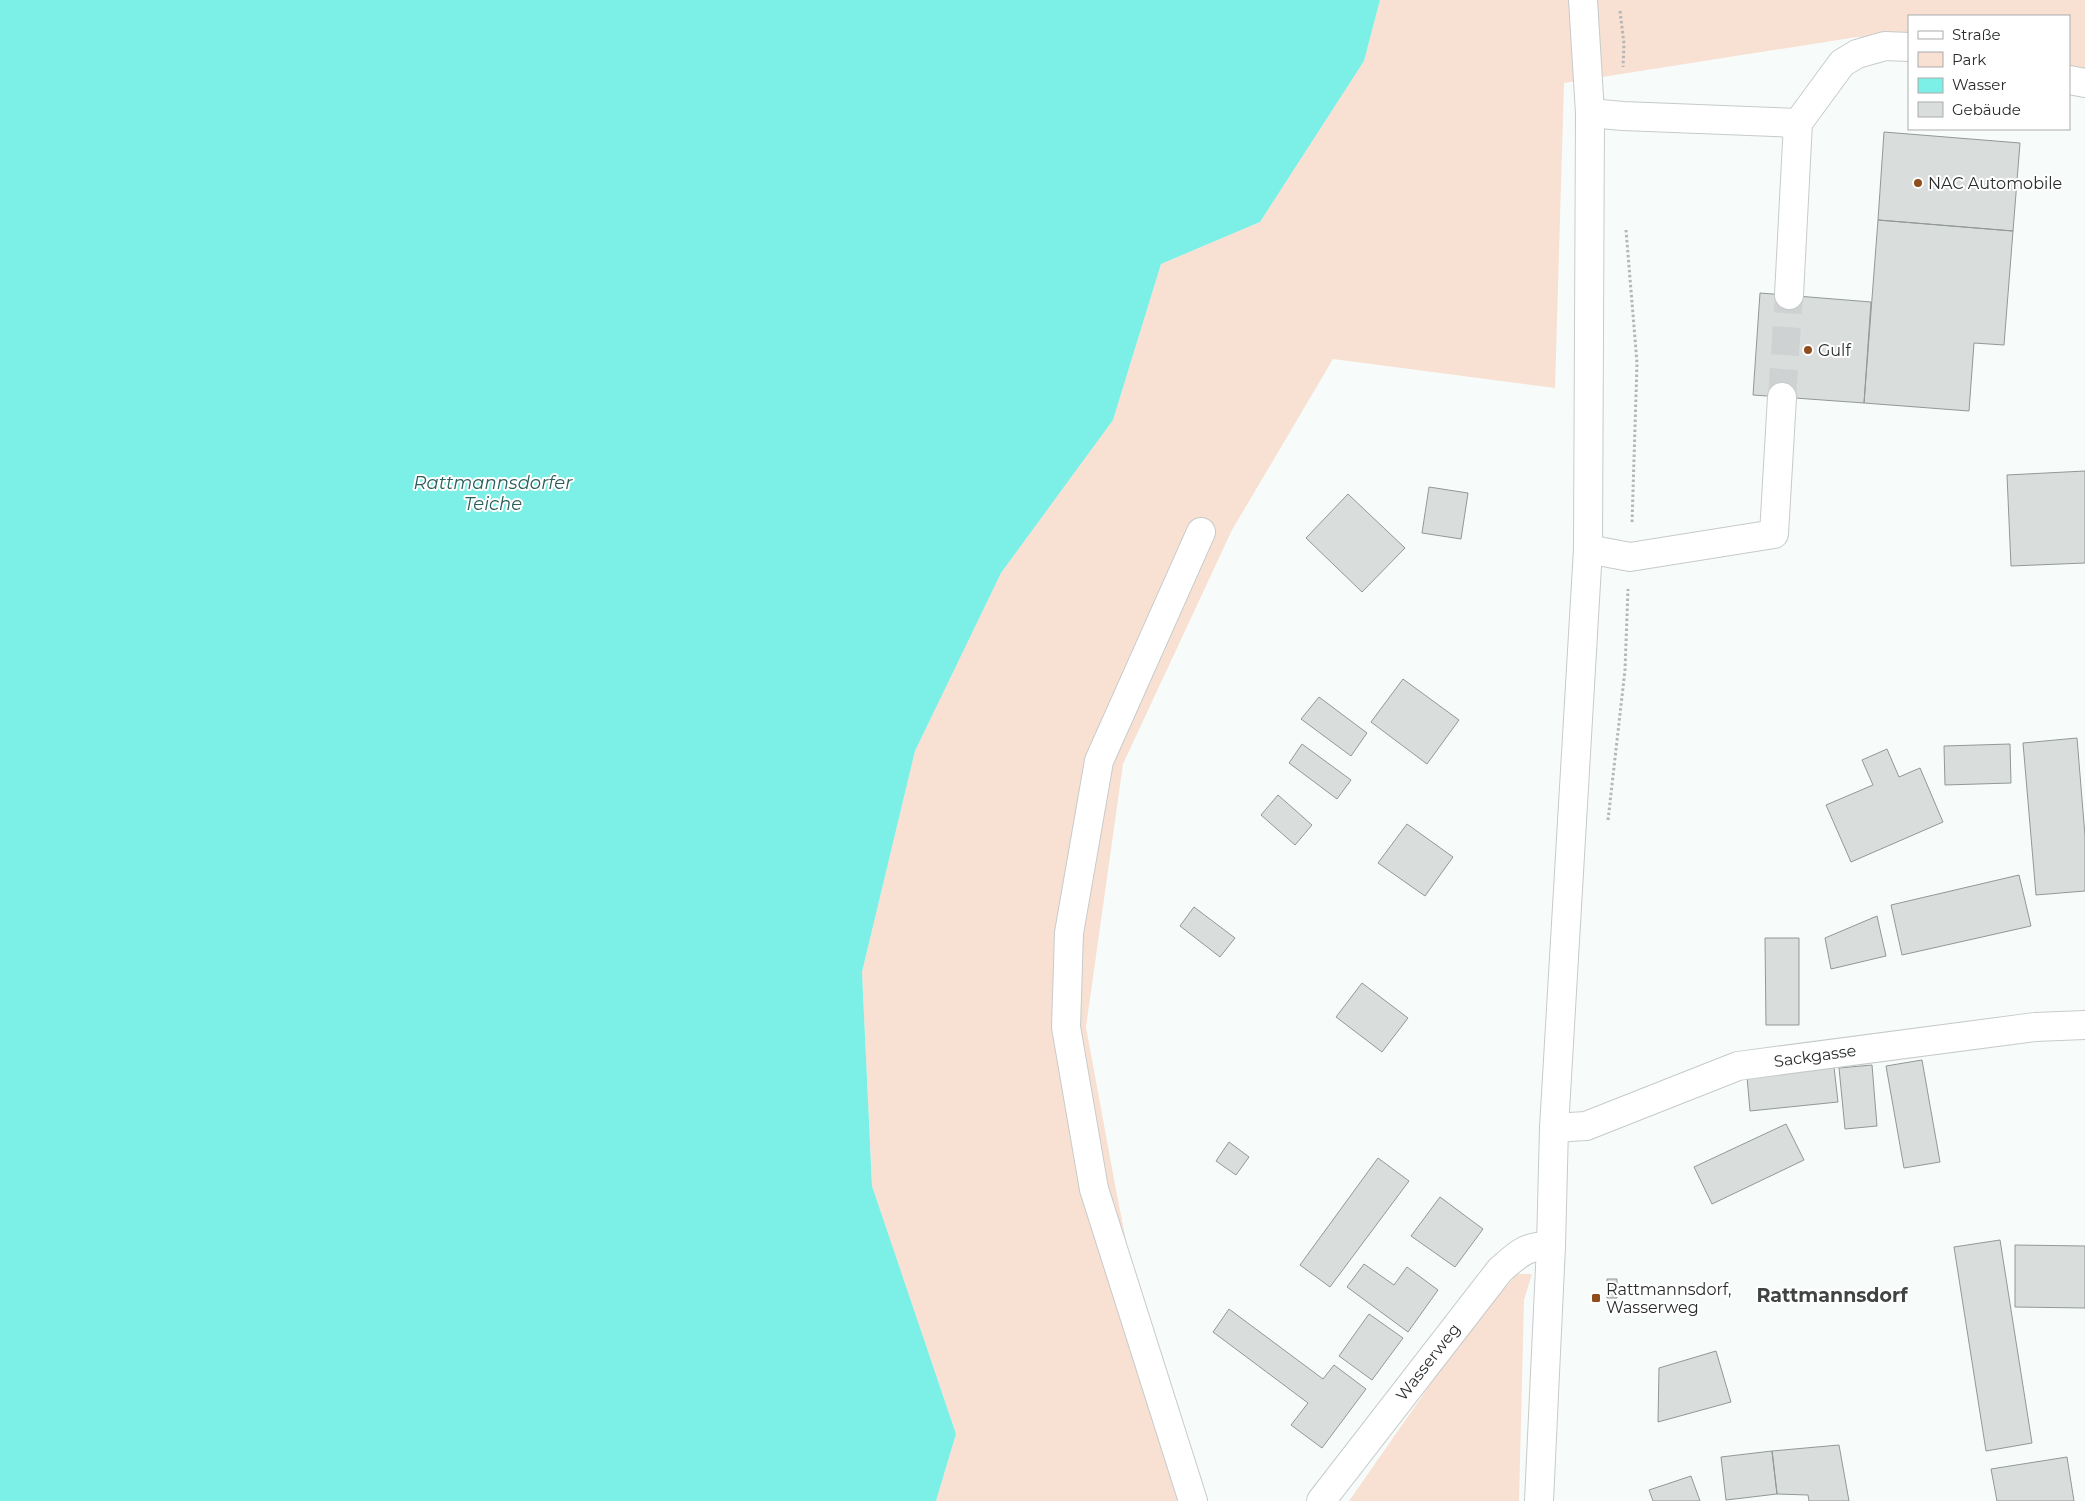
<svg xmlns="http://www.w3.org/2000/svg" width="2085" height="1501" font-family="Montserrat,sans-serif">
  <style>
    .green { fill: #f8e0d2 }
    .water { fill: #7cefe6 }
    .building { fill: #d9dedd; stroke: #929897 }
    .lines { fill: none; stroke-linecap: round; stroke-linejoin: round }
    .minor-tunnel { stroke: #ced2d2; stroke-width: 28; stroke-dasharray: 28 14; stroke-linecap: butt }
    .minor-casing { stroke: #c6cbca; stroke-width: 30 }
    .major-casing { stroke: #c6cbca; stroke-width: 30 }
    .path { stroke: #b3b7b6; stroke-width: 3; stroke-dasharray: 2.5 2.5; stroke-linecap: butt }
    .minor { stroke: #fff; stroke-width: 28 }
    .major { stroke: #fff; stroke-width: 28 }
    .poi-dot { fill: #904e1c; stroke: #fff; stroke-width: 2 }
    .labels { text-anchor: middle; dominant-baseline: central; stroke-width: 4; stroke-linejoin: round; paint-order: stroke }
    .poi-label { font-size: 16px; fill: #2a2c2c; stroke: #fff; text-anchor: start }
    .street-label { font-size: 16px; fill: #2a2c2c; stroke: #fff }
    .water-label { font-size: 18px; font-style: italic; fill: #2b5d59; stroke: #fff }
    .quarter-label { font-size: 19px; font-weight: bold; fill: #404544; stroke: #fff }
  </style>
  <rect width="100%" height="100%" fill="#f7fcfb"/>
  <path class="green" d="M1380,0H2085V77L2069,71V16H1909V40L1857,37L1564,83L1555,388L1333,359L1232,530L1123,764L1086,1027L1116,1190L1178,1501H936L956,1434L872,1186L862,972L915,751L1001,573L1113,420L1161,264L1260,222L1364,61Z
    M1517,1274H1532L1524,1300L1519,1501H1349L1464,1336Z"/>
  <path class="water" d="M0,0H1380L1364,61L1260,222L1161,264L1113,420L1001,573L915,751L862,972L872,1186L956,1434L936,1501H0Z"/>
  <path class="building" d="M1884,132L2020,143L2013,231L1878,220Z
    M1878,220L2013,231L2004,345L1974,343L1969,411L1864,403Z
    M1760,293L1871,302L1864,403L1753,395Z
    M2085,471V563L2011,566L2007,475Z
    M1429,487L1468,493L1461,539L1422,533Z
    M1348,494L1405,548L1362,592L1306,538Z
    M1403,679L1459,720L1427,764L1371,722Z
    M1319,697L1367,733L1351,756L1301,719Z
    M2077,738L2085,836V891L2036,895L2023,743Z
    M1302,744L1351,780L1337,799L1289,763Z
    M2010,744L2011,783L1945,785L1944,746Z
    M1887,749L1899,777L1920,768L1943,822L1851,862L1826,805L1873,785L1862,760Z
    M1278,795L1312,825L1295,845L1261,815Z
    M1407,824L1453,857L1425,896L1378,863Z
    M2019,875L2031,926L1902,955L1891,905Z
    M1194,907L1235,938L1220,957L1180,926Z
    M1877,916L1886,956L1831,969L1825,938Z
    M1765,938H1799V1025H1766Z
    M1362,983L1408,1018L1382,1052L1336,1017Z
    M1922,1060L1940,1162L1904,1168L1886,1066Z
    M1872,1065L1877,1126L1845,1129L1839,1068Z
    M1834,1067L1838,1102L1750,1111L1747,1077Z
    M1786,1124L1804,1160L1712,1204L1694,1167Z
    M1229,1142L1249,1157L1236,1175L1216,1161Z
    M1378,1158L1409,1181L1330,1287L1300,1265Z
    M1440,1197L1483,1229L1455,1267L1411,1236Z
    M2000,1240L2032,1443L1986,1451L1954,1247Z
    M2015,1245L2085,1246V1308L2015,1307Z
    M1364,1264L1394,1285L1407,1267L1438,1290L1408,1332L1347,1287Z
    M1607,1279H1617V1298H1607Z
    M1229,1309L1323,1379L1334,1365L1366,1389L1322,1448L1291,1425L1308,1403L1213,1332Z
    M1369,1314L1403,1338L1372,1380L1339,1356Z
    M1716,1351L1731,1402L1658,1422L1659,1368Z
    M1839,1445L1849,1501H1809L1808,1495L1777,1494L1772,1451Z
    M1772,1451L1777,1494L1726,1500L1721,1457Z
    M2067,1457L2074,1501H1997L1991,1469Z
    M1691,1476L1700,1501H1653L1649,1490Z"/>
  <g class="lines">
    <path class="minor-tunnel" d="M1782,397L1789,295"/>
    <defs>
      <path id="minor" d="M2069,80L2085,83
        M1590,113L1623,116L1798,123
        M1798,123L1842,63L1857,54L1885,46L1909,47
        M1789,295L1798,123
        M1588,549L1630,557L1774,534L1782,397
        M1554,1128L1586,1126L1738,1066L2035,1027L2085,1025
        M1193,1501L1094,1189L1066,1027L1069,933L1099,761L1201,532
        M1321,1501L1500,1270C1517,1255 1526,1245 1551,1246"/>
      <path id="major" d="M1539,1501L1551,1246L1554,1128L1588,549L1590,113L1583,0"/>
    </defs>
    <use href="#minor" class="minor-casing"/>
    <use href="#major" class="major-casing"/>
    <path class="path" d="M1620,11L1624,44L1623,67
      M1626,230L1637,363L1632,523
      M1608,820L1625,670L1628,589"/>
    <use href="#minor" class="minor"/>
    <use href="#major" class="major"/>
  </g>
  <g class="poi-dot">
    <circle cx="1918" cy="183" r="5"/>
    <circle cx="1808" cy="350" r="5"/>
    <rect x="1591" y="1293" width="10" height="10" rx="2.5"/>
  </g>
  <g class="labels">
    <g class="poi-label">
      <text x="1928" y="183">NAC Automobile</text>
      <text x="1818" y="350">Gulf</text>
      <text x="1606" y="1289">Rattmannsdorf,<tspan x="1606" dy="18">Wasserweg</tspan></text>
    </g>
    <g class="street-label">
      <text transform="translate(1815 1056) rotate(-8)">Sackgasse</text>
      <text transform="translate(1428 1362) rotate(-52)">Wasserweg</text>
    </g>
    <g class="water-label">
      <text x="493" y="483">Rattmannsdorfer<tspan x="493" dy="21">Teiche</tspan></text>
    </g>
    <g class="quarter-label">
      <text x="1832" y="1295">Rattmannsdorf</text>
    </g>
  </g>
  <rect x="1908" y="15" width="162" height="115" fill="#ffffff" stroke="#aaabab"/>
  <rect x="1918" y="31" width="25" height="8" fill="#ffffff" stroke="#aaabab"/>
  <text x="1952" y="40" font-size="15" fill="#2a2c2c">Straße</text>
  <rect x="1918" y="52" width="25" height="15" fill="#f8e0d2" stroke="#aaabab"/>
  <text x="1952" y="65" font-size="15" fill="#2a2c2c">Park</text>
  <rect x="1918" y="78" width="25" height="15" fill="#7cefe6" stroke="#aaabab"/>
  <text x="1952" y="90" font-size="15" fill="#2a2c2c">Wasser</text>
  <rect x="1918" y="102" width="25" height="15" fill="#d9dedd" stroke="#aaabab"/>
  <text x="1952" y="115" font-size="15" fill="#2a2c2c">Gebäude</text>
</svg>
